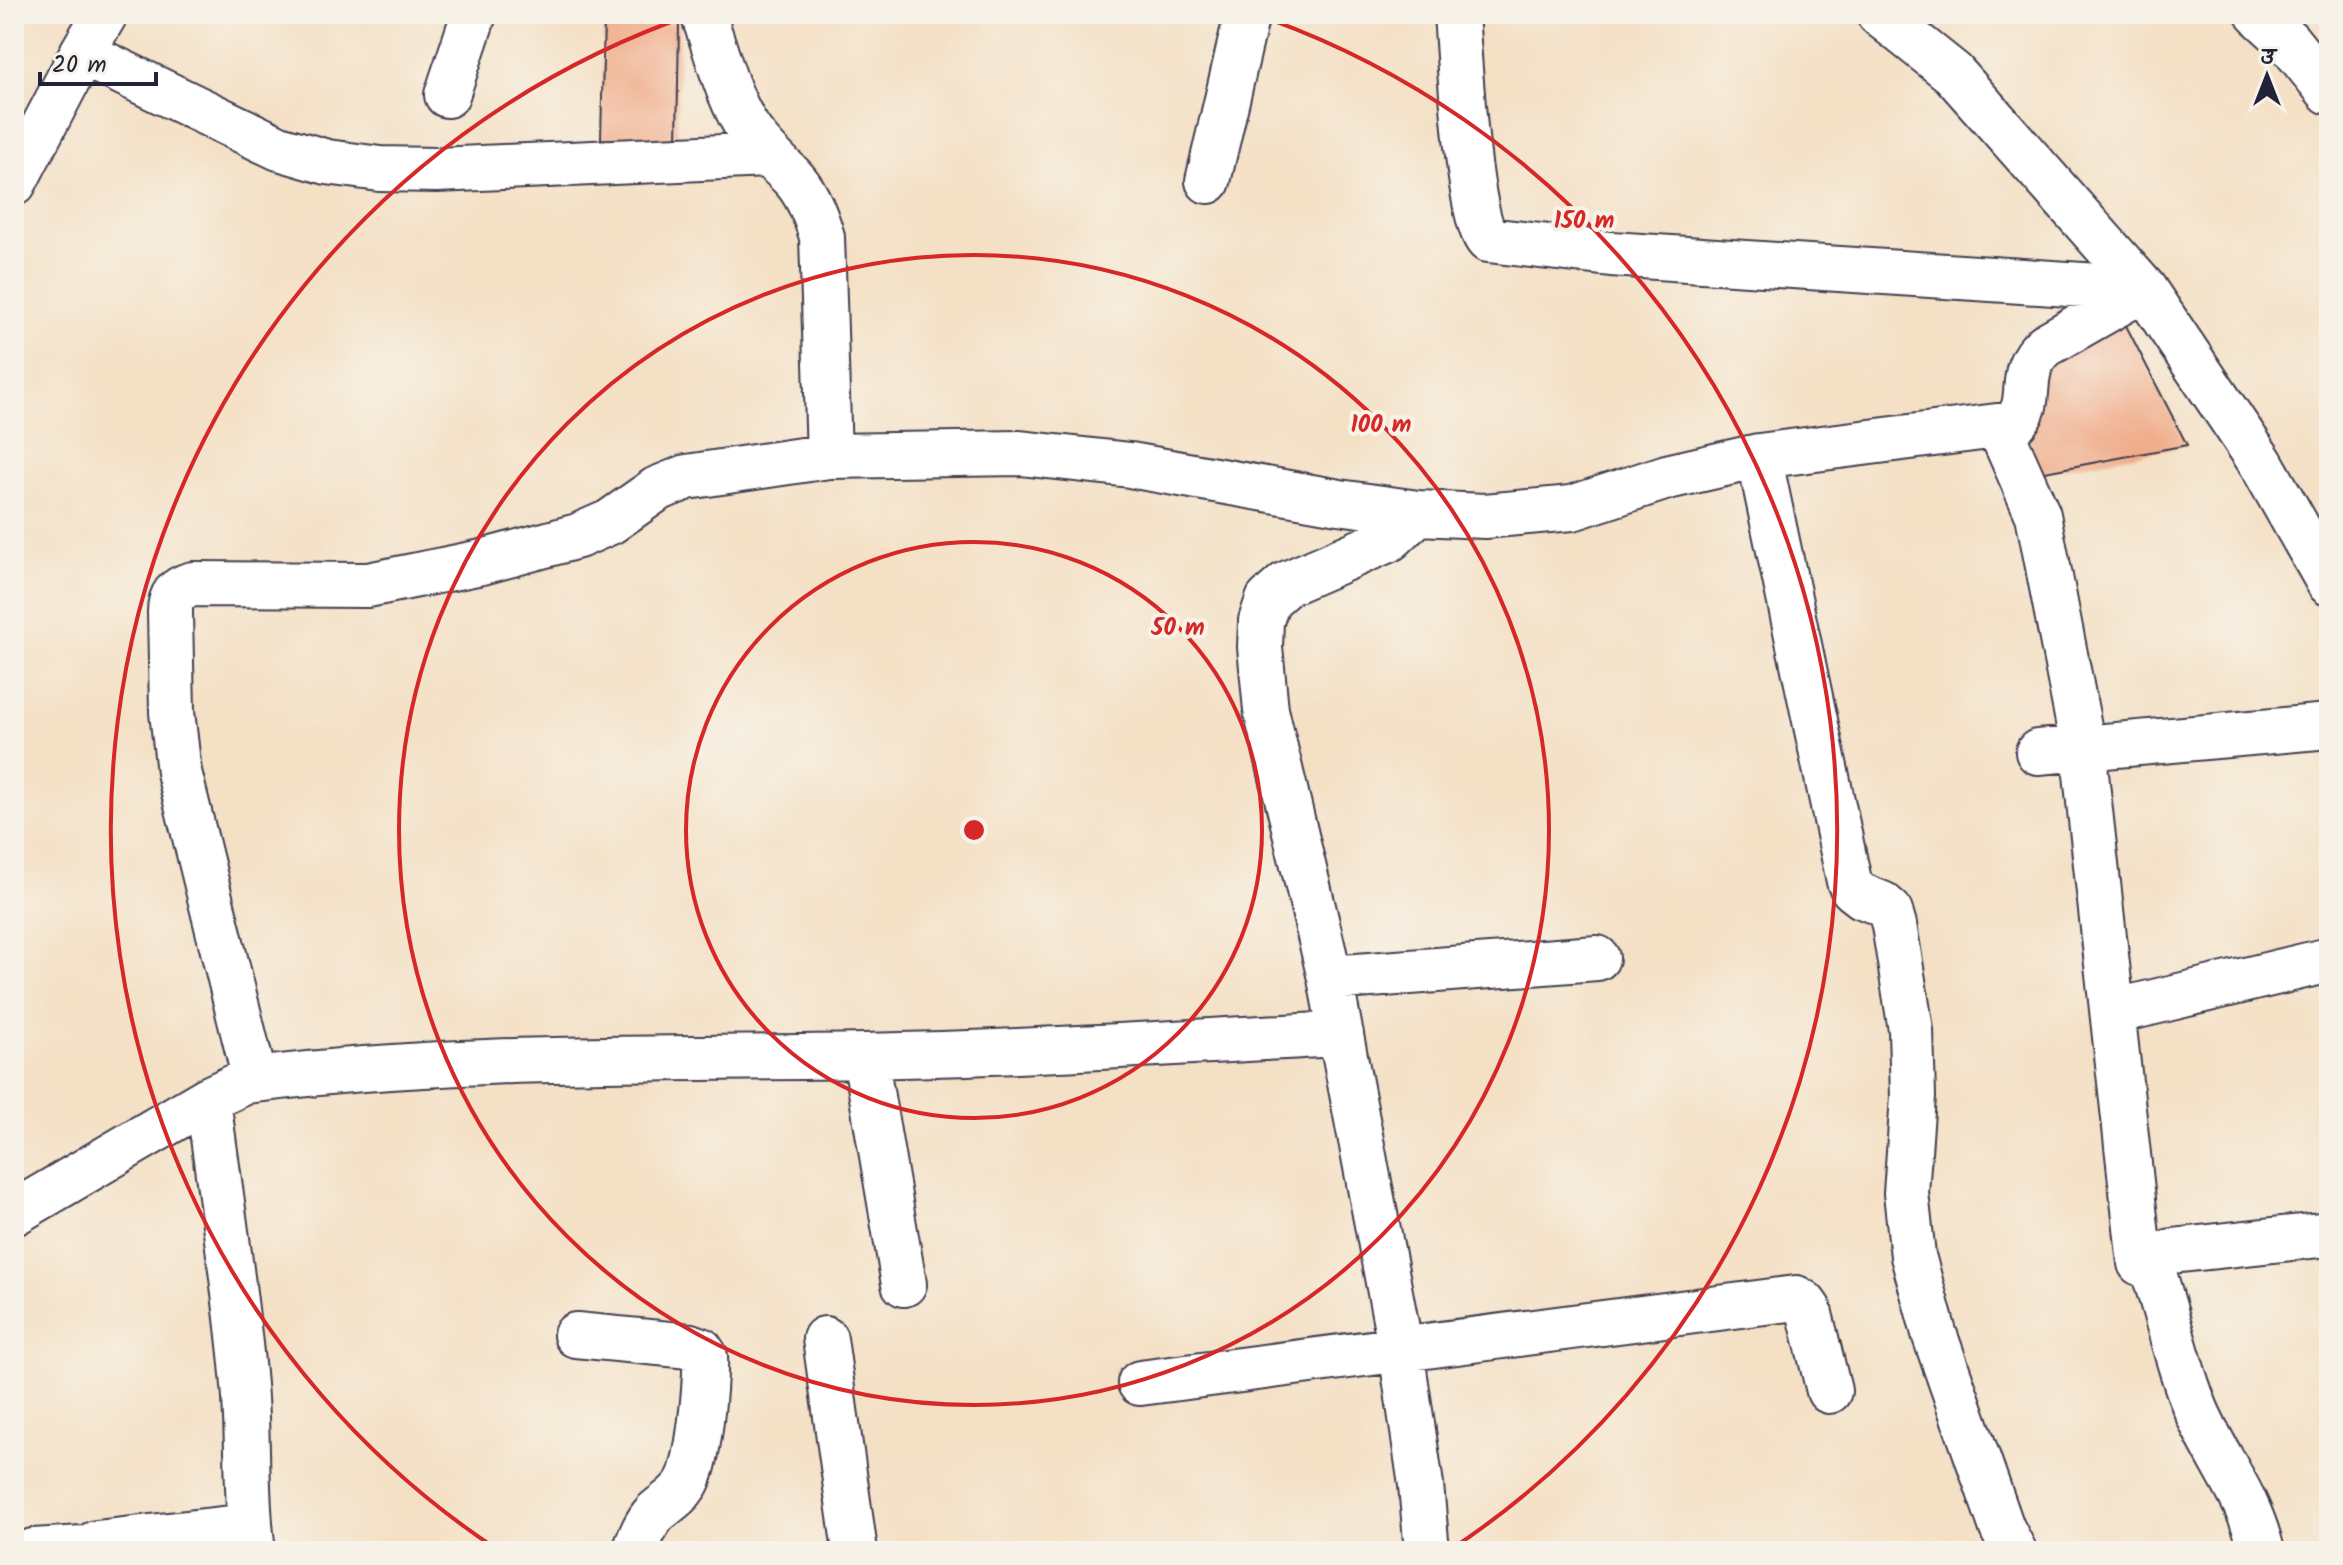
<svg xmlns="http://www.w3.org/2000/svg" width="2343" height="1565" font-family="Kalam,'Playpen Sans Deva',sans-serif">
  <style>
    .building { fill: #f0ac8a }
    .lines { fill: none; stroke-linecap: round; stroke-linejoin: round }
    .minor-casing { stroke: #423e50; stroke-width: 48 }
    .minor { stroke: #fff; stroke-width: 44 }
    .ring { fill: none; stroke: #d62828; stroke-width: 4 }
    .centre { fill: #d62828; stroke: #f7f3e8; stroke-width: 4 }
    .ring-label { font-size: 24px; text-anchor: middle; font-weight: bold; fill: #d62828; stroke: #f7f3e8; stroke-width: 8; stroke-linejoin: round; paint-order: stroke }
  </style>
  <rect width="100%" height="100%" fill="#f7f3e8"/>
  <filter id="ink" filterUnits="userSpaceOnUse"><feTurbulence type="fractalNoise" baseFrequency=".0125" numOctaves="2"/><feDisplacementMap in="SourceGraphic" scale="16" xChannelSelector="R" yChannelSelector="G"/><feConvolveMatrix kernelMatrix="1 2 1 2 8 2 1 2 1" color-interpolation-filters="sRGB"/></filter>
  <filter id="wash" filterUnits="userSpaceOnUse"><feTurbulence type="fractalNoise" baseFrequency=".006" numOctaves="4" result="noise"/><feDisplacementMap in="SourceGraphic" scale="32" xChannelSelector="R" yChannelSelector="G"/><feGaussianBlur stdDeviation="1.8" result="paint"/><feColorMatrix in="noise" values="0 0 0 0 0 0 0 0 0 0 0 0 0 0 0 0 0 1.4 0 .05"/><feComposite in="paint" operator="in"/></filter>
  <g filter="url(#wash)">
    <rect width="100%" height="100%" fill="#f4e0c5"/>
    <g id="blocks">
      <path class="building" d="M604,21L679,23L677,141L601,139Z
        M2117,308L2187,445L2034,474L2020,361Z"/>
    </g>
  </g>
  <g filter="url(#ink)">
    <use href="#blocks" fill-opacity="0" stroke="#423e50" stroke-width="2"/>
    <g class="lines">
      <defs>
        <path id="minor" d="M703,14C717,52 727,97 749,130C761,148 776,161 791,176C807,192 816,216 822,237L829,456
          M1456,14C1459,52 1468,220 1488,240L1611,254L2144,289
          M1879,14L1953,73L2144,289L2261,463L2329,583
          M2258,14L2288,41L2329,92
          M82,53L279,148L327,162L380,169L437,170L767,155
          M447,95L474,14
          M1208,181L1247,14
          M14,183L82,53L105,14
          M1999,427L2038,515L2083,747L2140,1263
          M1759,456L1849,881L1853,889L1862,896L1882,904L1890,911L1894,925L1911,1030L1913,1097L1906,1193L1913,1256L1934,1333L2002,1528L2014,1551
          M1418,513L1390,539L1286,584L1268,600L1261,621L1260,647L1266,710L1330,978L1401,1350L1421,1485L1427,1551
          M2038,752L2329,726
          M1330,978L1597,958
          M2125,1009L2329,960
          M865,1056L904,1284
          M255,1080L179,772L172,712L170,612C170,595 176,588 193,584L368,585L482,562L578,536L610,522L657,489L687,477L829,456L1020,453L1130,465L1339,502L1418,513L1485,516L1572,508L1667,477L1759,456L2013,424C2038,401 2013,372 2046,345L2144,289
          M208,1099C220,1194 236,1290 244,1385C249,1440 245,1497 253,1551
          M14,1213L208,1099L247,1081L255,1080C457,1054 661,1060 864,1056C1023,1053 1182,1042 1341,1034
          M576,1335L690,1346L701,1350L705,1356C706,1381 699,1465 686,1484C678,1497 666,1503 655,1513C645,1524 640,1538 635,1551
          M825,1339L855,1551
          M1140,1383L1796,1298L1804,1303L1809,1310L1829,1391
          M33,1551L84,1548
          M83,1551L96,1543L249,1526
          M2262,1551C2249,1497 2219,1462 2197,1412C2179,1370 2169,1321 2155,1277V1263L2163,1254L2172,1251L2329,1234"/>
      </defs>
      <use href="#minor" class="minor-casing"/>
      <use href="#minor" class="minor"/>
    </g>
  </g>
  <g class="ring">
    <circle cx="974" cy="830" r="288"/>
    <circle cx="974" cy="830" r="575"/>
    <path d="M498 1550A863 863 0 0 1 693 14M1255 14A863 863 0 0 1 1450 1550"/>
  </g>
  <circle cx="974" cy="830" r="12" class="centre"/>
  <g class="ring-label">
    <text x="1584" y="228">150 m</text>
    <text x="1381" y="432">100 m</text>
    <text x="1178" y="635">50 m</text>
  </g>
  <rect width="2343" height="1565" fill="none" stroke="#f7f3e8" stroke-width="48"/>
  <g transform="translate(2267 76)" stroke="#f7f3e8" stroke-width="6" paint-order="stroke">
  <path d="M0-6L14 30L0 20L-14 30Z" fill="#22223b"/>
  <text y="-12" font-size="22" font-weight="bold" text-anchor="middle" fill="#22223b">उ</text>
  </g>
  <path d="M40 72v12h116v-12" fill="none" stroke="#22223b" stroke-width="4"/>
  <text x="52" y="72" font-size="24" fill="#22223b" stroke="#f7f3e8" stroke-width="6" paint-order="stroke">20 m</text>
</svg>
